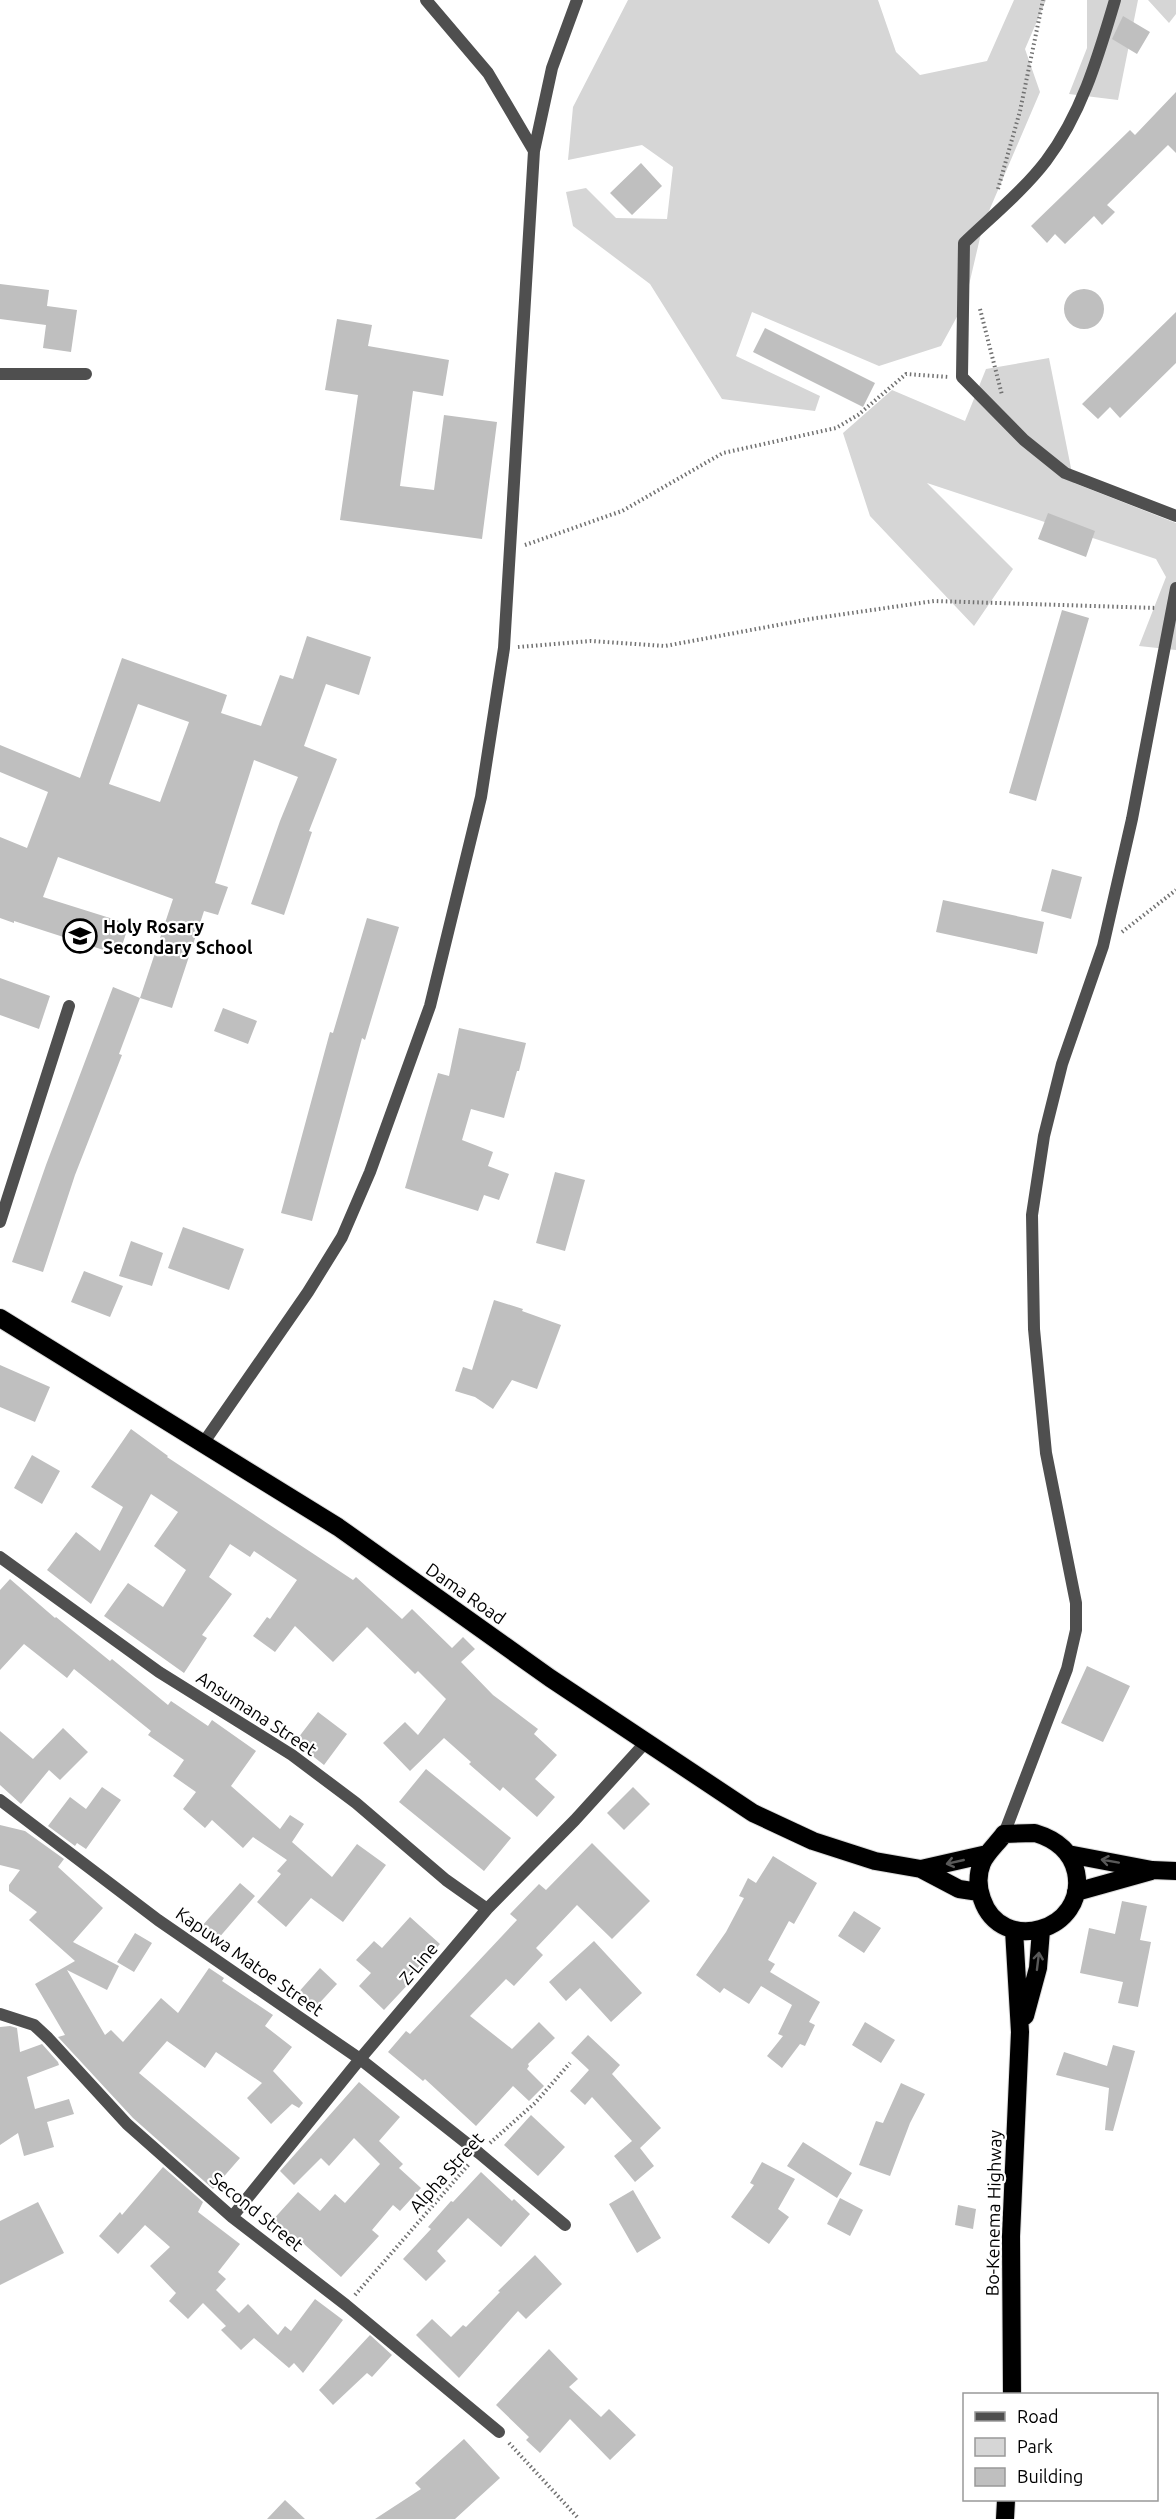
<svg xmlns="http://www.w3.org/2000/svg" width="1176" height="2519" font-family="Ubuntu,sans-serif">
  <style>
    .green { fill: #d6d6d6 }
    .building { fill: #bfbfbf; fill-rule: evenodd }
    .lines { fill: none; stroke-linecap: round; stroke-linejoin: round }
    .highway-casing { stroke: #dbdbdb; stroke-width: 20 }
    .path { stroke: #717171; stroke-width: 4; stroke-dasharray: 1.5 3; stroke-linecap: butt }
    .street { stroke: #4f4f4f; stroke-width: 12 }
    .highway { stroke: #000; stroke-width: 18 }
    .oneway { stroke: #595959 }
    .labels { text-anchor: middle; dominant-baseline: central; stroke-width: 4.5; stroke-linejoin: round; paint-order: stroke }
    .poi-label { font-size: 18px; font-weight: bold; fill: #000; stroke: #fff; text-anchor: start }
    .street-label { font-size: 18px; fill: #000; stroke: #fff }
  </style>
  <rect width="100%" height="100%" fill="#fff"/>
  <path class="green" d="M628,0H878L896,52L920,75L987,61L1014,0H1046L1025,49L1040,92L983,225L965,302L941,346L879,366L752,312L736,356L820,396L815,411L722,399L650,284L573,226L566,192L586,188L616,218L667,219L673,167L642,145L568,160L573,107Z
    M1087,0H1138L1118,100L1069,94L1087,48Z
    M1148,0H1176V14L1169,23Z
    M1049,358L1074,483L1176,523V650L1139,646L1166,577L1156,559L927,483L1013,569L974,626L870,516L843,433L892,390L965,421L986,369Z"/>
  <path class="building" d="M1123,16L1150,32L1137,54L1112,39Z
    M1176,92V153L1168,145L1107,205L1115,212L1102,225L1094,216L1065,244L1055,234L1047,243L1031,226L1130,130L1135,135Z
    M641,163L662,186L632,215L610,193Z
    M0,284L49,290L47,306L77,310L71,352L43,348L46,325L0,319Z
    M1064 309a20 20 0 1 1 40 0a20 20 0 1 1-40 0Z
    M1176,312V363L1120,418L1110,407L1098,419L1082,404Z
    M337,319L372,325L368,346L449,360L443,396L413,391L400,486L434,490L444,415L497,422L482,539L340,520L358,395L325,390Z
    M765,328L875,383L863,407L753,352Z
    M1048,513L1095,531L1086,557L1038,539Z
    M1062,610L1089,618L1036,801L1009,793Z
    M307,636L371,657L359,695L326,684L304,746L337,759L309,831L312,832L284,915L251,904L280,821L298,777L254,760L215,883L228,887L218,915L204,911L172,1008L140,998L173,899L58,857L43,897L129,924L119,955L14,921V923L0,918V837L27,848L48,792L0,772V745L80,778L122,658L227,695L221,713L261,726L280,675L293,679ZM138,704L189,722L160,802L109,784Z
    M1052,869L1082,877L1071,919L1041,911Z
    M943,900L1044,922L1037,954L936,932Z
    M367,918L399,927L365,1040L362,1038L312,1221L281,1213L330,1032L333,1033Z
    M0,978L50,996L39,1029L0,1015Z
    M113,987L140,998L119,1054L122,1055L75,1175L43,1272L12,1262L46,1165Z
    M223,1008L257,1021L248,1044L214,1031Z
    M459,1028L526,1043L519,1071H517L504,1118L471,1109L462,1140L493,1152L488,1166L509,1174L499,1200L484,1195L478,1211L405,1188L438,1073L449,1076Z
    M555,1172L585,1180L565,1251L536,1243Z
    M183,1227L244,1249L229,1290L168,1268Z
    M131,1241L163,1253L152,1286L119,1276Z
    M84,1271L123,1286L110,1317L71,1302Z
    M494,1300L523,1309L522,1311L561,1325L537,1389L512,1380L493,1409L475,1397L455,1391L463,1367L472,1370Z
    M0,1365L50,1387L35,1422L0,1407Z
    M131,1429L168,1456L167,1457L353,1580L356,1577L402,1619L412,1609L452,1648L463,1637L475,1649L461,1662L493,1695L538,1729L534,1734L557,1755L535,1779L555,1797L537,1817L503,1787L500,1791L469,1764L471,1762L444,1738L410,1771L383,1743L405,1722L418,1735L446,1699L418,1671L415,1674L367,1627L333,1662L295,1626L275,1652L253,1636L267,1617L270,1619L297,1580L254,1551L250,1557L230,1544L209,1577L232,1594L202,1635L207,1638L184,1673L104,1616L128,1583L163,1607L186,1570L154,1546L178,1512L151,1494L91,1604L47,1570L76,1532L100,1551L123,1507L91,1487Z
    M32,1455L60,1471L42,1504L14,1488Z
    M10,1579L55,1618L56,1617L110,1661L112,1659L168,1705L171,1701L208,1726L212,1720L256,1751L231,1786L280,1829L290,1815L304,1824L292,1842L332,1877L357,1844L386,1865L343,1922L311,1898L286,1927L257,1902L281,1874L277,1871L287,1860L253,1837L243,1848L212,1820L205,1828L183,1809L196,1792L173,1776L184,1760L148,1735L151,1731L74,1669L67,1678L24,1644L0,1670V1590Z
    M1087,1666L1130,1686L1103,1742L1061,1723Z
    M318,1712L347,1734L324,1765L295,1742Z
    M63,1728L88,1752L60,1780L49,1770L21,1804L0,1785V1731L33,1759Z
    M426,1769L511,1838L484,1871L399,1802Z
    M102,1787L121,1800L86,1849L77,1843L75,1846L48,1826L70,1797L86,1809Z
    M633,1787L650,1804L624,1830L607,1813Z
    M0,1825L25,1831L64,1859L58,1867L103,1908L73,1942L119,1966L107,1990L67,1970L105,2035L111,2030L123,2042L161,1998L178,2013L209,1968L224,1978L222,1981L273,2015L265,2026L292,2047L273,2071L303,2103L299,2108L292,2104L271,2124L247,2098L262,2083L216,2052L205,2068L167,2041L139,2073L240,2158L213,2189L133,2118L58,2037L65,2035L35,1984L75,1961L29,1920L37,1912L9,1891V1885L20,1870L0,1865Z
    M592,1843L650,1901L612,1939L577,1905L536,1948L543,1955L514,1986L506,1979L470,2016L512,2049L539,2022L555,2038L528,2064L529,2066L527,2069L544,2086L529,2101L513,2086L476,2126L425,2079L423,2081L388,2052L406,2031L410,2034L517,1920L510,1914L539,1884L546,1890Z
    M773,1856L817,1883L794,1924L789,1921L768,1960L775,1964L770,1972L820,2002L809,2022L815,2025L805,2046L800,2044L782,2068L767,2056L783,2036L778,2034L792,2005L761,1986L749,2004L724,1988L720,1993L696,1975L726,1932L744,1898L739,1896L748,1878L756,1883Z
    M240,1883L255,1896L217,1940L202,1926Z
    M1122,1901L1147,1906L1140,1940L1151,1942L1138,2007L1118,2003L1123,1982L1080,1973L1089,1928L1115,1934Z
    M854,1911L881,1928L864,1953L838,1936Z
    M410,1917L440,1944L411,1975L414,1978L384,2010L359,1986L371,1973L356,1960L374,1941L382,1948Z
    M135,1933L152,1943L134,1972L117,1962Z
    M594,1941L642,1993L611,2022L580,1988L566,2001L549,1982Z
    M320,1968L337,1984L313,2010L296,1995Z
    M865,2022L895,2040L881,2063L852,2045Z
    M10,2026L17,2028L20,2052L42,2044L58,2062L59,2065L27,2077L35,2109L69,2099L74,2114L47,2122L54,2147L24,2156L18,2133L0,2145V2027Z
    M588,2035L620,2065L612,2074L661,2128L640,2148L654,2166L635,2182L614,2156L632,2141L592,2097L585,2105L570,2091L589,2070L571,2053Z
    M1113,2045L1135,2051L1113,2131L1105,2130L1109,2088L1056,2075L1064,2052L1107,2066Z
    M359,2082L400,2117L379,2141L403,2164L399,2168L421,2188L400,2211L393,2205L372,2230L379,2236L341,2277L295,2236L291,2240L271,2222L298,2192L320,2211L335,2194L345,2203L380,2164L354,2138L329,2166L321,2158L294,2185L280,2171Z
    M901,2083L925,2094L910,2123L890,2176L859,2165L876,2121L883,2123Z
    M531,2115L565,2147L538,2176L504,2145Z
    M803,2142L852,2173L837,2198L787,2166Z
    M762,2162L795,2179L778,2209L789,2217L769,2244L731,2217L754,2185L750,2183Z
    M163,2167L203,2202L198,2212L240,2244L218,2272L226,2279L216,2290L239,2313L248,2304L278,2335L285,2326L291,2331L315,2299L343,2320L303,2373L294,2363L289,2368L254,2338L241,2350L221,2330L226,2326L203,2303L188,2319L169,2301L176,2293L150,2266L170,2247L145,2225L118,2254L99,2236L120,2212L122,2215Z
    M481,2172L512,2201L514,2199L530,2214L501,2247L468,2218L437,2251L446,2261L426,2281L403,2259L431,2229L428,2227L451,2201L453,2202Z
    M633,2190L661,2238L637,2253L609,2204Z
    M840,2198L863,2210L850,2236L827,2224Z
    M38,2202L64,2253L0,2285V2221Z
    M958,2205L976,2209L973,2229L955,2225Z
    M535,2255L562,2284L526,2319L518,2311L459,2378L416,2335L432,2319L451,2337L463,2325L466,2327L500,2292L498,2291Z
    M370,2335L392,2355L372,2377L367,2373L333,2405L319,2390Z
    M549,2349L578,2379L569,2387L601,2417L609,2409L636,2435L610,2460L570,2419L540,2453L526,2440L529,2437L496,2405Z
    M464,2439L500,2478L455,2519H375L421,2489L415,2483Z
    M285,2500L305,2519H267Z"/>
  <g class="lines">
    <defs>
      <path id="highway" d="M0,1318L338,1527L550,1678L753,1813L813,1841L875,1861L921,1869L959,1889L979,1892
        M1035,1833C1055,1839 1071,1850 1076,1872C1088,1931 1001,1956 982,1899C978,1888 977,1875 982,1863C987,1852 997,1844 1004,1834Z
        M1068,1854L1152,1870L1176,1871
        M921,1869L987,1854
        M1076,1892L1151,1871
        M1025,2016L1038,1968L1041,1930
        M1012,2394L1011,2236L1020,2032L1014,1930
        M1005,2519L1006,2500"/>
    </defs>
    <use href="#highway" class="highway-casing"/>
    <path class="path" d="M998,189L1020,111L1043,0
      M980,309L1002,395
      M525,545L622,511L723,453L836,428L858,415L906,374L949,377
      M518,647L591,641L665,646L810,619L934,601L1157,608
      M1122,932L1176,890
      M490,2143L535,2103L570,2063
      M355,2295L470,2163
      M509,2443L579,2519"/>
    <path class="street" d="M426,0L488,73L534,151
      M1115,0C1098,57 1082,113 1046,161C1023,191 991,217 964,243L962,377L1024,440L1065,473L1176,516
      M0,374H86
      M0,1222L69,1006
      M202,1445L308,1292L342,1237L370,1172L430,1006L481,797L504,648L534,151L552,68L577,0
      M0,1557L159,1672L292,1755L356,1803L446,1880L487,1909
      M0,1800L158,1920L360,2059L479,2153L565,2225
      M1004,1834L1067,1669L1076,1630V1603L1046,1453L1034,1329L1032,1215L1044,1136L1062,1064L1103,946L1132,819L1176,588
      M0,2014L34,2025L48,2038L127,2124L232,2217L346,2305L499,2432
      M232,2217L360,2059L487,1909L575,1820L645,1743"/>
    <use href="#highway" class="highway"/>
  </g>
  <defs><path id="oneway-shaft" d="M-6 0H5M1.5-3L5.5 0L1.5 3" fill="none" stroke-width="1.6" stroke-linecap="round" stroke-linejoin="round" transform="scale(1.5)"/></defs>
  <g class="oneway">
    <use href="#oneway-shaft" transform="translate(1110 1861) rotate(-170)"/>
    <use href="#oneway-shaft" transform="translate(955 1862) rotate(167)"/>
    <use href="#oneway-shaft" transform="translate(1038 1961) rotate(-83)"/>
  </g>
  <defs>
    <symbol id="school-ring" viewBox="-11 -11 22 22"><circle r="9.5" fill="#fff" stroke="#000" stroke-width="1.5"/><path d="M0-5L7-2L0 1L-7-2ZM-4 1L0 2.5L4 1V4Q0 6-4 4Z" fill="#000"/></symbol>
  </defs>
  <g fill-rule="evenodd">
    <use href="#school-ring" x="61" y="917" width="38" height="38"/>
  </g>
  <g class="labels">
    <g class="poi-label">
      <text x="103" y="926">Holy Rosary<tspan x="103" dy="21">Secondary School</tspan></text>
    </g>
    <g class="street-label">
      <text transform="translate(466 1593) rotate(35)">Dama Road</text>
      <text transform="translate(257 1713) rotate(33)">Ansumana Street</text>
      <text transform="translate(250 1961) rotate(35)">Kapuwa Matoe Street</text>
      <text transform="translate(418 1963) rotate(-50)">Z-Line</text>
      <text transform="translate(446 2172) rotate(-48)">Alpha Street</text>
      <text transform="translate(257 2211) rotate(39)">Second Street</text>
      <text transform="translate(993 2213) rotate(-89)">Bo-Kenema Highway</text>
    </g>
  </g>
  <rect x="963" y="2393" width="195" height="108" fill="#ffffff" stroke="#999999" stroke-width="1.5"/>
  <rect x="975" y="2412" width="30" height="9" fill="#4f4f4f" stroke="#999999" stroke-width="1.5"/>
  <text x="1017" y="2423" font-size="18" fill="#000000">Road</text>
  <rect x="975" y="2438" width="30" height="18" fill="#d6d6d6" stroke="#999999" stroke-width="1.5"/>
  <text x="1017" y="2453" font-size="18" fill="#000000">Park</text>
  <rect x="975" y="2468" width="30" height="18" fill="#bfbfbf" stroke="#999999" stroke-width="1.5"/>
  <text x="1017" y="2483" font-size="18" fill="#000000">Building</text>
</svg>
